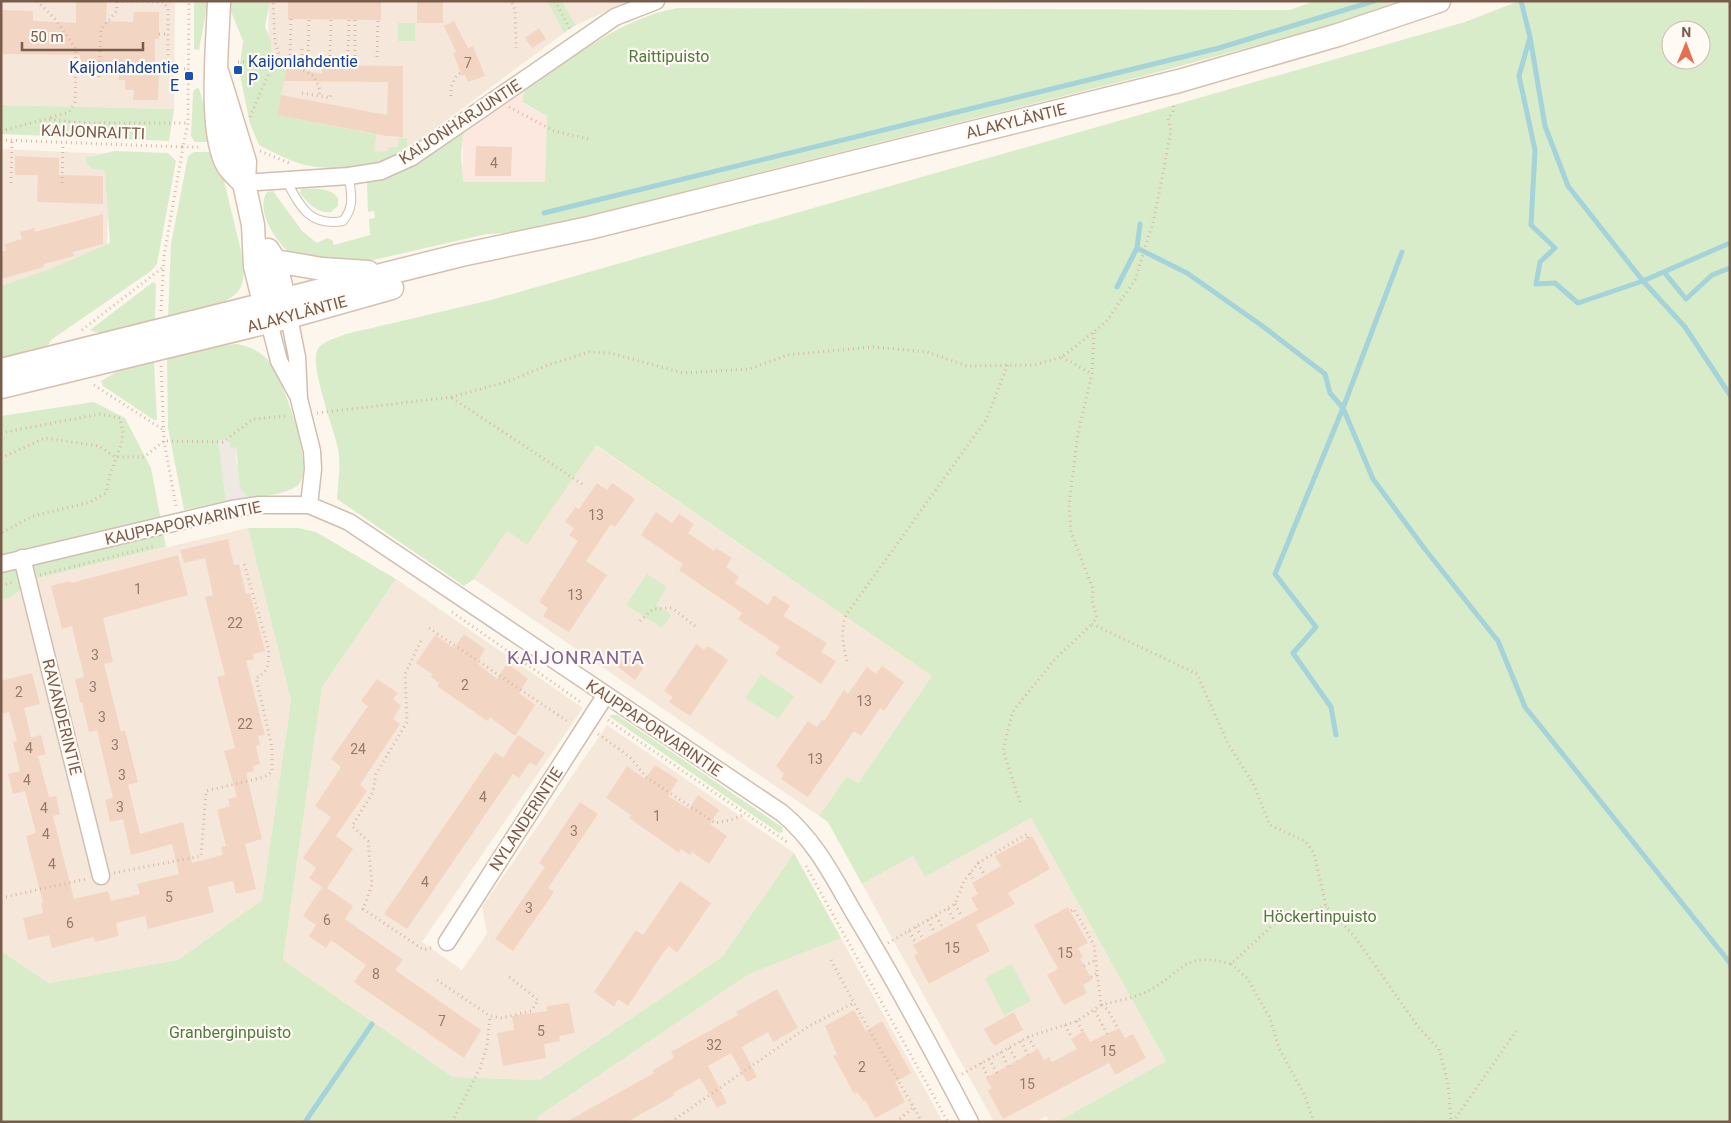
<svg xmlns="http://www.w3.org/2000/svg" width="1731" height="1123" font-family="Roboto,sans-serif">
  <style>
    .residential { fill: #f5e8da }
    .commercial { fill: #fde8e0 }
    .industrial { fill: #efe9e4 }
    .green { fill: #d8ecc9; fill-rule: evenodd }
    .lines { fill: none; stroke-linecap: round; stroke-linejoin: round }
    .stream { stroke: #a5d3da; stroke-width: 5 }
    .building { fill: #f3d5c3 }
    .lane-casing { stroke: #d1beb0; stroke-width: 10 }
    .street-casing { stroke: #d1beb0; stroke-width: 19 }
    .secondary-casing { stroke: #d6c0b0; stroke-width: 25 }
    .path { stroke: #d9b8a5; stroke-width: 3; stroke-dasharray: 1 4; stroke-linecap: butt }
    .lane { stroke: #fff; stroke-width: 8 }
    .street { stroke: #fff; stroke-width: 16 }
    .secondary { stroke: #fff; stroke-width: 22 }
    .transit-dot { fill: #1a4fb4; stroke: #fffaf3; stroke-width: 2 }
    .labels { text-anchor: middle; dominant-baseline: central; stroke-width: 4.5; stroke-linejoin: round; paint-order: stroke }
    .number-label { font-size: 14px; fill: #987a6a }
    .park-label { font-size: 16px; fill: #537a41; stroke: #fffaf3 }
    .transit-label { font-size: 16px; fill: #164399; stroke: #fffaf3; text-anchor: start }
    .street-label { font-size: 16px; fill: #7a5c4d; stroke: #fffaf3 }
    .quarter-label { font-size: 19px; letter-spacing: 1px; fill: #846695; stroke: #fffaf3 }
  </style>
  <rect width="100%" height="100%" fill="#fdf6ec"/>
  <path class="residential" d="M1,1H175L174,109L1,105Z
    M269,1H547L564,33L414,144L369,161L266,144Z
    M562,1H629L576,25Z
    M1,149L109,154L107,256L1,302Z
    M595,445L932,676L858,783L847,776L819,816L474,579L507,531L527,544Z
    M248,528L291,701L262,900L178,960L49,983L1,951V599L9,598L38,578Z
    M396,579L583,708L422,942L462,970L487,934L482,907L607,725L794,853L722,957L540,1080L453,1077L283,960L322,687Z
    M1031,818L1166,1061L1057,1122H1050L1046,1116L1036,1122H994L862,884L913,856L925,877Z
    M841,938L943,1122H536L540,1115L749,974Z"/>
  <path class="commercial" d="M524,89L525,90L522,103L547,116L545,182H462L463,131Z"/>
  <path class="industrial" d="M228,438L236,447V462L256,497L224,503L226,499L217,441Z"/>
  <path class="green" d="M194,1H208L199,50L194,49Z
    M230,1H270L265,26L271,42V58L274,65L287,67L277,115L373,134L378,122L374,152L387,151L389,147H398L399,138H407V153C378,166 332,173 301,164C286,159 272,152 259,145L250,124L240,75L243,74V65L240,64L243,41L230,9Z
    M547,1H562L576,25L564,33Z
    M1315,1H1398L1335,24L1147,75L523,232L487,234L360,263L341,264L289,252C275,240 255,210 267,192L273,191L302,231L317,243L327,238L332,240L334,245L370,235L369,219L375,218L374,211L368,212L367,182L410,165L464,128L461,155L463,182H545L547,116L522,102L525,90C573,58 619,19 677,8L1290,10Z
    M1519,1H1730V1122H1057L1166,1061L1031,818L925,877L913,856L862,884L828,822L819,816L847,776L858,783L932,676L596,445L527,545L507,531L474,579L464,586L337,499C338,483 341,464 338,449C334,429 310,367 317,351C321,341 337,338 346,334L491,300L1465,22ZM1671,30H1701V60H1671Z
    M398,23H415V41H398Z
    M199,88L213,139L211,142H195L191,136L193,92L195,89Z
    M1,105L174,109L169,141L1,134Z
    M114,151L168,153L176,161L157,264L151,271L51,340L48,345L1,361V286L50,269L110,243L105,171L92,169L86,163V158Z
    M194,152H217L244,263C244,272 244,283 239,290C228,306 187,313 168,318L171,244L188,156Z
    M301,189C314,189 330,187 338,198V206L331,212C317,214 308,203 300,193Z
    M153,282L156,284L155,322C136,326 109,339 90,330Z
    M237,344C250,347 258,350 267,359C282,377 315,464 299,484C292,493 259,498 248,497L240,488L236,447L231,448L228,438L218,441L226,501L184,510L168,428L167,358L218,346Z
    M154,362L157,420H154L103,386L101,381L120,370Z
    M94,402L125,418L151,468L166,547L38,578L9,598L1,599V416Z
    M248,528H298L316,532L396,579L322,687L283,960L453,1077L540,1080L722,957L794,853L841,938L749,974L540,1115L536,1122H1V951L49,983L178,960L262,900L291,701Z
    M647,574L667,587L656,605L671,615L662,628L626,605Z
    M761,674L794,696L778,719L745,698Z
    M612,715H617L782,827L783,832L779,833L609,716Z
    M1012,964L1031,1001L1004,1015L985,978Z"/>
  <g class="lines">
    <path class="stream" d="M1521,1L1530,37L1545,126L1568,186L1643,281L1685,327L1730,395
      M1530,37L1519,76L1535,150L1531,225L1555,248L1540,262L1536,284L1555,283L1578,303L1643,281L1730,243
      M544,213L1219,48L1374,1
      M1137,248L1187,273L1261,325L1325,374L1330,393L1343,408L1373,479L1424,548L1498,641L1525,707L1730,963
      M1664,272L1686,299L1712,275L1730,268
      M1117,287L1137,248L1140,224
      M1336,735L1331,707L1293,653L1316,627L1275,574L1343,408L1402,252
      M305,1122L372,1024"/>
  </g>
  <path class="building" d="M76,1H107L106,21L133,22L134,12H159V39H155V65H159L158,100H133L134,90H125V80H119V63L80,62V55L1,54V10L33,11V21L76,23Z
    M288,1H381V20L288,19Z
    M417,1H443V23H417Z
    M454,21L468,48L473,46L485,76L468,82L465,75L462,76L453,53L456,52L444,26Z
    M539,28L546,39L532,48L525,38Z
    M322,65L403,66V137L387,136L277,115L281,95L387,115L388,82L284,81L287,67L322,74Z
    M476,146L512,147L511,176H475Z
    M15,156L59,158V175L103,176V204L37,202L38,175H15Z
    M103,214V244L73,252L74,256L44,264V267L1,279V252L6,251L4,244L22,239L20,232L34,228L35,232Z
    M597,483L607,490L612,483L635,499L615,527L611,524L586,561L607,575L569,632L543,616L548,608L539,602L578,541L569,535L574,528L565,522L575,507L579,509Z
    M656,512L672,523L679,514L694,524L688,533L714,551L716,548L732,558L726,567L739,577L735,583L768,605L774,595L790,606L783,616L827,643L821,652L836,661L821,684L775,654L780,647L738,619L742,613L679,570L683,564L641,535Z
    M228,539L234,565L239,564L246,594L250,593L265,651L253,654L254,659L246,661L265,735L258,736L260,745L256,746L260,764L253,766L254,771L246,773L262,839L245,844L256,889L236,894L233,881L208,887L214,912L148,929L145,916L116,923L119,936L95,942L94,937L52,948L49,935L28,940L23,918L43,913L41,903H43L26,836L36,833L25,791L13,794L8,774L20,771L13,742L17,741L9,712L1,714V681L32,673L40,704L24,708L31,737L41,735L46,754L38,756L49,797L56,796L60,814L53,816L74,899L108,891L111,901L140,894L137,884L179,874L172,844L131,855L123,819L110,822L105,800L113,797L110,786L97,730L89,732L82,702H80L75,679L84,677L72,626L62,629L51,586L70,581L71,583L178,555L188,595L103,618L113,662L104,664L121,732L125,730L138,782L128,785L140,834L183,822L192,863L223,855L221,847L226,846L217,810L230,806L228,799L237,797L224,751L235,748L217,677L225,675L205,597L213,595L205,558L184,563L180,550Z
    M464,634L485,649L477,663L497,679L507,663L528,679L519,693L535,705L515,736L490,717L487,721L437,686L439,683L431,677L432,674L416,663L435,635L454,648Z
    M696,644L705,650L708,646L728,660L690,716L669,702L673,697L664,691Z
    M625,656L643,668L635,680L618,667Z
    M882,666L904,682L884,711L880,708L861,736L854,731L808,797L781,779L784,774L776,766L808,721L817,727L822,720L824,721L844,690L848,694L867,667L876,674Z
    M377,679L398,693L393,699L401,706L393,719L400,724L360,785L367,791L336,836L353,849L327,888L353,906L345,919L403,960L395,970L481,1030L464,1058L354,982L366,965L331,940L326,948L309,936L316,925L303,916L322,887L309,878L316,868L303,858L331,817L315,806L341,767L331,759L368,706L361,701Z
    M518,735L545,753L536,766L530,762L519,778L513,774L407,929L384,914L495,752L503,758Z
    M655,765L678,780L668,796L689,809L698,795L719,810L710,824L727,836L709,864L692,852L690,855L681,849L679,853L629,818L631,815L606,798L627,766L645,779Z
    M580,802L598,814L548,888L554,892L513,951L495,939L545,867L539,863Z
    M1032,836L1050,869L1008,893L1015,904L976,925L990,951L929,984L914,956L918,953L913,945L978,910L971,898L978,894L972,883L1001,866L995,856Z
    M680,881L711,903L677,953L669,946L663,953L628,1006L618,999L614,1007L594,992L636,930L643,935Z
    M1068,907L1088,943L1078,948L1083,957L1080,958L1092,980L1083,985L1087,993L1064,1005L1047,975L1058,969L1034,925Z
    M777,989L798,1028L773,1042L768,1032L742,1047L757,1077L747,1082L731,1053L708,1066L727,1103L717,1108L700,1078L673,1093L675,1095L627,1122H566L654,1073L653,1070L674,1058L671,1052L738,1015L736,1012Z
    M569,1003L575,1033L559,1036L560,1041L544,1044L546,1058L503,1066L497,1033L514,1030L512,1016L547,1011V1006Z
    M854,1010L866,1031L882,1021L911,1073L895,1082L905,1102L875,1118L865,1100L863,1101L857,1092L854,1094L845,1077L833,1056L837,1055L825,1026Z
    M1014,1012L1023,1030L994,1046L984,1029Z
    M1119,1028L1125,1038L1133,1034L1146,1058L1115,1075L1109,1063L1003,1119L988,1091L992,1088L986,1078L1038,1049L1044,1060L1049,1057L1052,1062L1077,1049L1071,1039L1084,1031L1090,1042Z"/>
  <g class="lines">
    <defs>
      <path id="lane" d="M286,180C300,206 309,227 343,221C355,206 351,195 349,176"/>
      <path id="street" d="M244,183L349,176L381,171L412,157L615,17L656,1
        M289,317L297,357L299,399L312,451L313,469L309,505
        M269,322L279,361L297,394
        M22,558L101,876
        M1,564L232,509L259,505H309L349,522L782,813C817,842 834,879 857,918C897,984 934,1053 970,1122
        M447,942L605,696"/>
      <path id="secondary" d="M219,1C218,41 208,133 228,166C232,172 239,178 244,183
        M218,74L245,162L244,183L253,225L255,266L268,319
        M268,250L275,261L288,314
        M275,261L322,269L368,272
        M1,370L461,255L589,228L1179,81L1338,35L1439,1
        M1,387L289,317L392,288"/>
    </defs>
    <use href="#lane" class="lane-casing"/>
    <use href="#street" class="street-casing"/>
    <use href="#secondary" class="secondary-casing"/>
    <path class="path" d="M37,1L56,20L76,49L75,102L69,112L49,118
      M117,1L163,2L168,8V73
      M555,1L570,29
      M512,3L515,10L516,48
      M159,34H168
      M269,55L258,61L272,66H296L314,76L320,90L319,96
      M290,55L291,19
      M302,55V45
      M308,56L309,19
      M330,56L331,20
      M348,56L349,20
      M355,56V20
      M377,57L378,20
      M238,62L258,61
      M159,69H189
      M99,77L101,29L117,11V1
      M302,93L330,98L331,92
      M451,96V87L457,75L461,73
      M509,107L554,131L589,139
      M250,117L272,66L279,55L275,42L273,1
      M1,131L46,119L86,123H188
      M1,140L183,147L188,123L189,1
      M260,151L289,163
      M11,183L12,141
      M62,183L63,143
      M161,311L164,256L183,147H202
      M82,330L162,268
      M1094,333L1092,374L1078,433L1069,505L1071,532L1093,589L1092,601L1097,617L1092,624L1197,674L1228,744L1253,783L1270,825L1305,841L1314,853L1326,906L1355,937L1419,1028L1439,1049L1448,1083L1451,1122
      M1062,357L1092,374
      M161,366L164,441L176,506
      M94,385L162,429
      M452,398L582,484
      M317,413L452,397L509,381L548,365L589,352L610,353L683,373L750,369L787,355L873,347L927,352L967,366L1034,365L1062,357L1106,322L1135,280L1154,219L1171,131L1168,118L1173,112L1174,102
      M1,433L100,414L120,418L123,433L121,445L110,474L106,493L90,502L33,516L1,533
      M1,458L45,438L99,446L115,457H144L164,441L223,442L253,419L289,416
      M40,575L155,546
      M1,586L13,582
      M452,612L582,703
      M640,621L653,609L672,608L695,626
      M429,628L570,723
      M421,641L405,674L407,722L376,774L373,792L352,826L368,841L372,885L363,909L424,950L433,947
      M847,661C843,645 840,631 846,615L986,420L1008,364
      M608,720L787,842
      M598,734L630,757L646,777L715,823L731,820L745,814
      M1020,802L1003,750L1013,711L1056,658L1092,624
      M978,863L985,876
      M806,866L948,1122
      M114,873L201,856L206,791L264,777L272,772V747L256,678C269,672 270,661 268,647L244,563
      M970,873L974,882
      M1,898L86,879
      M955,904L962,917
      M948,909L955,922
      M936,916L943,928
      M928,920L935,933
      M916,927L923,939
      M909,931L916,943
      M888,943L955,904L964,881L978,863L1027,834L1028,838
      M831,960L854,1003
      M1231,964L1247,978L1270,1018L1279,1048L1305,1096L1314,1122
      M1084,966L1096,960
      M1091,977L1098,973
      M437,980L490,1016L501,1018L531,1011L538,1000L507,975
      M1101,1005C1115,1001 1132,999 1146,992C1184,973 1182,950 1231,964L1275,923L1326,906
      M1102,1005L1107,1009L1118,1028
      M1095,1011L1107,1034
      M1077,1021L1083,1032
      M1065,1025L1072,1038
      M1028,1037L1036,1050
      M1021,1041L1028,1055
      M1009,1048L1017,1061
      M1001,1052L1008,1066
      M989,1059L997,1073
      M981,1063L988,1077
      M962,1074L1028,1037L1077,1021L1101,1005L1094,945L1074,909L1071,911
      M452,1122L480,1068L487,1046L490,1016
      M671,1122L809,1026L854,1003L922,1122
      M896,1122L914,1107
      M1379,1122H1423
      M1453,1122L1516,1031"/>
    <use href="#lane" class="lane"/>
    <use href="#street" class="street"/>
    <use href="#secondary" class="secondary"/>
  </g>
  <g class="transit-dot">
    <rect x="233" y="65" width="10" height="10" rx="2.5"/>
    <rect x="184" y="71" width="10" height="10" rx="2.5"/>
  </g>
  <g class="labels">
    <g class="number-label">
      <text x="468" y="63">7</text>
      <text x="494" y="163">4</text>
      <text x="596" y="515">13</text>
      <text x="138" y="589">1</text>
      <text x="575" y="595">13</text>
      <text x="235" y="623">22</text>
      <text x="95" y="655">3</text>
      <text x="465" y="685">2</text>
      <text x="93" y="687">3</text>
      <text x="19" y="692">2</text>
      <text x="864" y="701">13</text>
      <text x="102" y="717">3</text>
      <text x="245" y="724">22</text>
      <text x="115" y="745">3</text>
      <text x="29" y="748">4</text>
      <text x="358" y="749">24</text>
      <text x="815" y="759">13</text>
      <text x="122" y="775">3</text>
      <text x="27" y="780">4</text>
      <text x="483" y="797">4</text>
      <text x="120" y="807">3</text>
      <text x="44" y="808">4</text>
      <text x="657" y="816">1</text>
      <text x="574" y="831">3</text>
      <text x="46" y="834">4</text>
      <text x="52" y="864">4</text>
      <text x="425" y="882">4</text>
      <text x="169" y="897">5</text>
      <text x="529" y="908">3</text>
      <text x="327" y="920">6</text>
      <text x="70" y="923">6</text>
      <text x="952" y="948">15</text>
      <text x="1065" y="953">15</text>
      <text x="376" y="974">8</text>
      <text x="442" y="1021">7</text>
      <text x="541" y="1031">5</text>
      <text x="714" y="1045">32</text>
      <text x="1108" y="1051">15</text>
      <text x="862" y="1067">2</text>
      <text x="1027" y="1084">15</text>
    </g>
    <g class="park-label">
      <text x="669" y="56">Raittipuisto</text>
      <text x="1320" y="916">Höckertinpuisto</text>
      <text x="230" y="1032">Granberginpuisto</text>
    </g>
    <g class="transit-label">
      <text x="248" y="61">Kaijonlahdentie<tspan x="248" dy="18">P</tspan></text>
      <text x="179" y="67" text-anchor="end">Kaijonlahdentie<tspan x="179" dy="18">E</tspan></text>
    </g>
    <g class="street-label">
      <text transform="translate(1016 121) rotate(-14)">ALAKYLÄNTIE</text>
      <text transform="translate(460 122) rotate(-33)">KAIJONHARJUNTIE</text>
      <text transform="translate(93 132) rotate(2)">KAIJONRAITTI</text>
      <text transform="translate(297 314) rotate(-15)">ALAKYLÄNTIE</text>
      <text transform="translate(183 523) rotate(-12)">KAUPPAPORVARINTIE</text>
      <text transform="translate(62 717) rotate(76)">RAVANDERINTIE</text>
      <text transform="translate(654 728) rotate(34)">KAUPPAPORVARINTIE</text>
      <text transform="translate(526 819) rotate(-57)">NYLANDERINTIE</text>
    </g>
    <g class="quarter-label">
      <text x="576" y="657">KAIJONRANTA</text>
    </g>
  </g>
  <rect width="1731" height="1123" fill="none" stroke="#7a5c4d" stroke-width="5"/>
  <g transform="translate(1686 45) rotate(1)"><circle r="24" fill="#fffaf3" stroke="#cabbb1"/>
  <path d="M0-4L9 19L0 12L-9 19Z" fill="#e76f51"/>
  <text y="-8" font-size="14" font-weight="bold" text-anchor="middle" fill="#7a5c4d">N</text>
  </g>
  <path d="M22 42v8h121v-8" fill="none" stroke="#7a5c4d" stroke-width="2.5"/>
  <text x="30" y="42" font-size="15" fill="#7a5c4d" stroke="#fffaf3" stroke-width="4" paint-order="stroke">50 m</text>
</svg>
